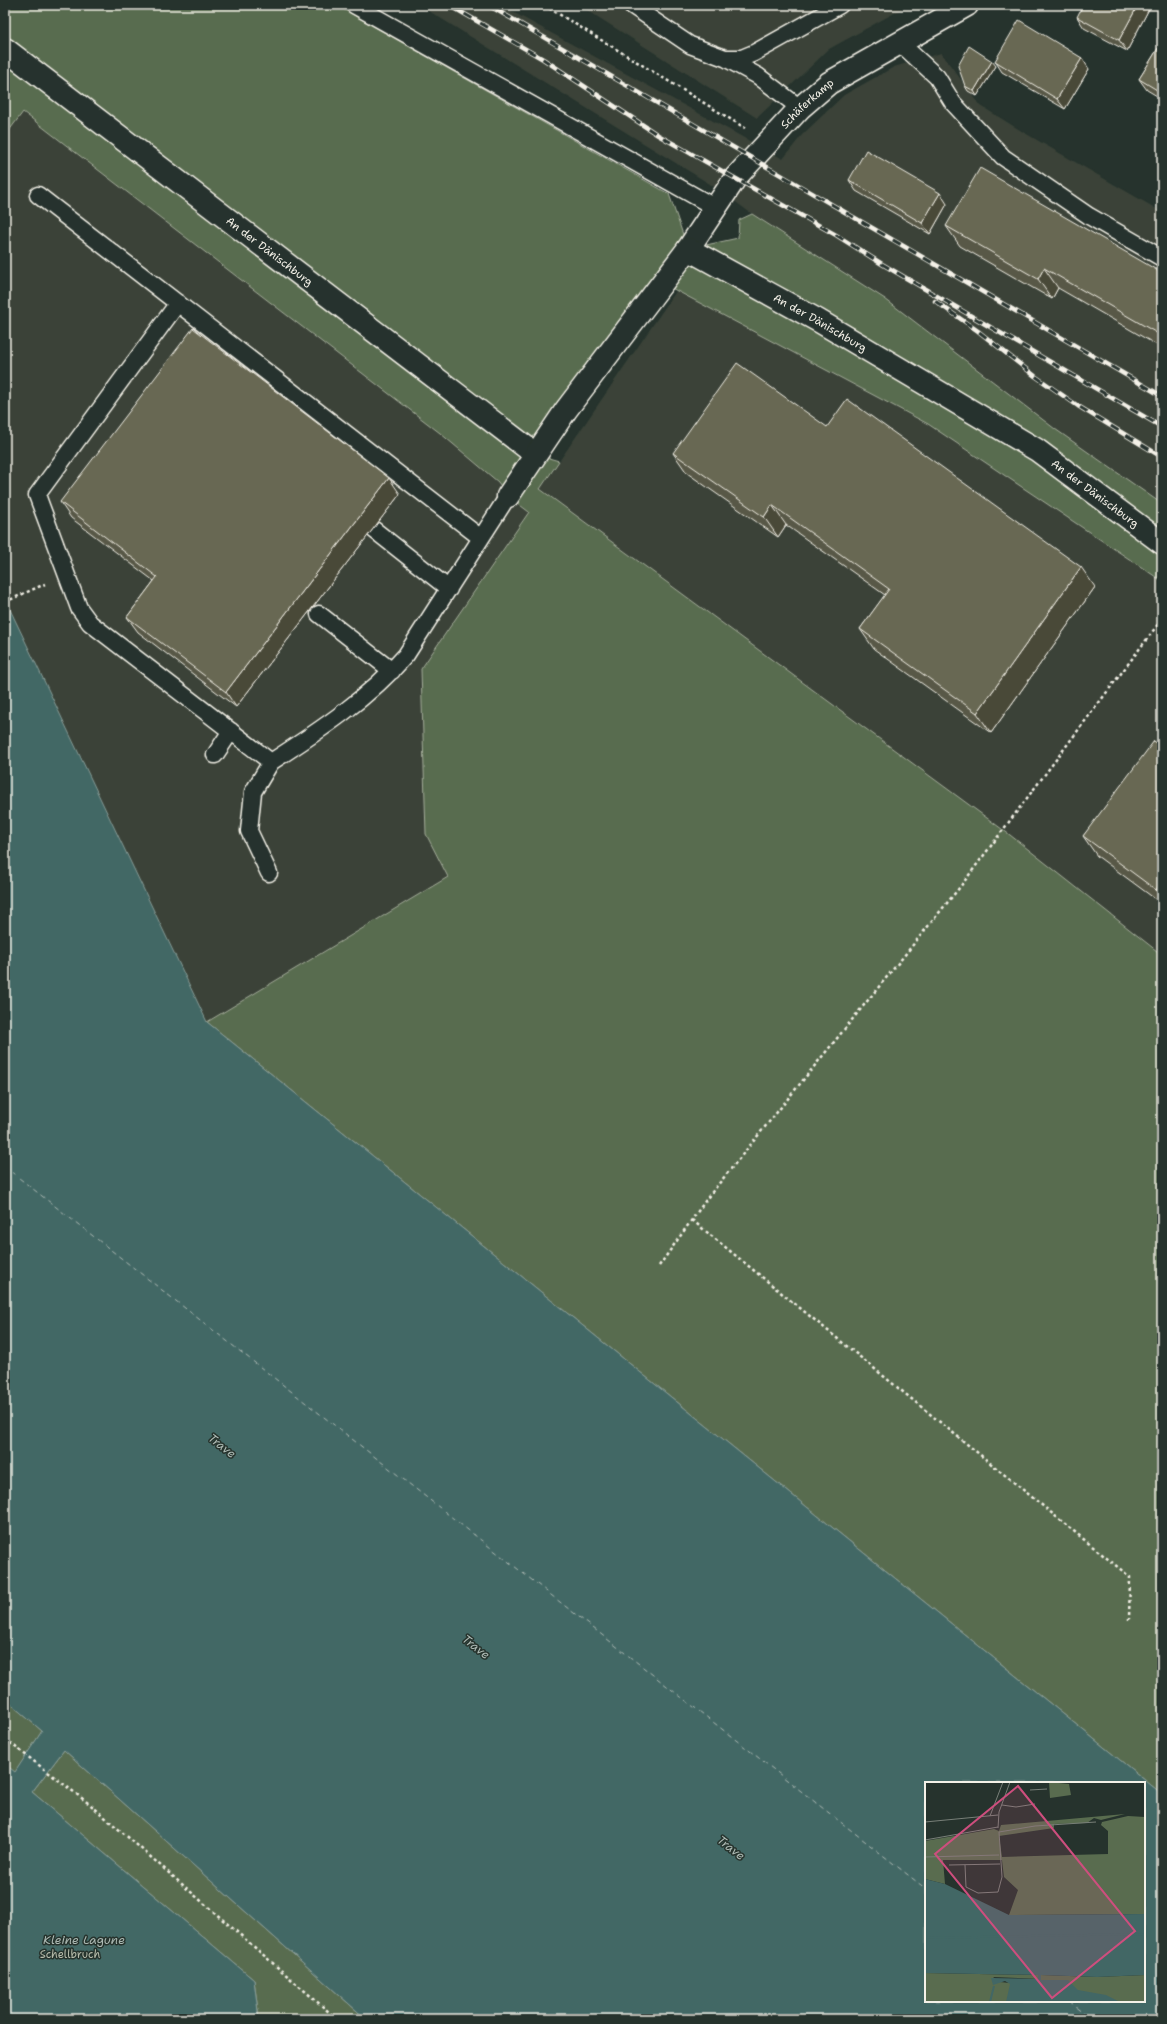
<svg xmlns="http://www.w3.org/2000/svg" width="1167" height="2024" font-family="'Shantell Sans',sans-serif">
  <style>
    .built { fill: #3a4338 }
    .green { fill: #596c4f; stroke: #a6ae9c }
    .water { fill: #426765; stroke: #899e99; fill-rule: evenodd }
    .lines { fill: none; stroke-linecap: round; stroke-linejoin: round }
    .ferry { stroke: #adbab4; stroke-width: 1; stroke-dasharray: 5 4; stroke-linecap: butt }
    .service-casing { stroke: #f4f1e8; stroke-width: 19 }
    .minor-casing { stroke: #f4f1e8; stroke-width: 25 }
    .path { stroke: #f4f1e8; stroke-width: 2.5; stroke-dasharray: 3 3; stroke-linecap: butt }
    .service { stroke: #26332d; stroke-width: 16 }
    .minor { stroke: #26332d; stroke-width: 22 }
    .rail-casing { stroke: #f4f1e8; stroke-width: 4.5 }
    .rail { stroke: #26332d; stroke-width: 3; stroke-dasharray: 9; stroke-linecap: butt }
    .wall { fill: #595947; stroke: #f4f1e8 }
    .shaded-wall { fill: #494939; stroke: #f4f1e8 }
    .building { fill: #686852; stroke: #f4f1e8 }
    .labels { text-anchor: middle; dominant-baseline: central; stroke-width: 3; stroke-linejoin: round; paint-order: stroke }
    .street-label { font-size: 11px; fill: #f4f1e8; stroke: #26332d }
    .park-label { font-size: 11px; fill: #b6bcab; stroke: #26332d }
    .water-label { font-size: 12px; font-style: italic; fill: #adbab4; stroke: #26332d }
    .inset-river { fill: none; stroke: #426765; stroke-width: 2 }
    .inset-road { fill: none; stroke: #787f78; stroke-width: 1 }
    .view { fill: #ce4e7e; fill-opacity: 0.15; stroke: #ce4e7e; stroke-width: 2 }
    .inset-edge { fill: none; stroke: #f4f1e8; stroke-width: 2 }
  </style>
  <rect width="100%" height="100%" fill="#26332d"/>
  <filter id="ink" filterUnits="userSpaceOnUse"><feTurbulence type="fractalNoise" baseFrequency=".025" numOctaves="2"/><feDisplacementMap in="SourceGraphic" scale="8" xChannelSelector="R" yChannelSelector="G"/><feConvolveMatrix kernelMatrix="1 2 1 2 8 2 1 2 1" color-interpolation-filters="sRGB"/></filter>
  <g filter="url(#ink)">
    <path class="built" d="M419,5H500L783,159L802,135L844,95L894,67L941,53L981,106L1023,132L1162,212V504L1055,429L885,299L752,214L718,189Z
      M579,5H909L829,49L757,118Z
      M22,111L440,433L498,482L508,496L529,512L421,669L426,834L448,877L207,1022L5,599V136Z
      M677,290L928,424L1162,581V955L1010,835L540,489Z"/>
    <path class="green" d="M5,5H336L669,194L688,249L738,238L739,220L752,214L885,299L1055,429L1162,504V581L928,424L662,283L535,454L559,461L540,489L1010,835L1162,955V1794L207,1022L448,877L426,834L421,669L529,512L508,496L498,482L440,433L23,112L5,136Z
      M5,1699L42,1731L15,1773L5,1764Z
      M64,1750L366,2019H259L254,1980L32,1792Z"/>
    <path class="water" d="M5,599L207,1022L1162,1794V2019H366L64,1750L32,1792L254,1980L259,2019H5V1764L15,1772L42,1731L5,1699ZM926,1783H1144V2001H926Z"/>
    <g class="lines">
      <path class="ferry" d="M5,1167L926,1889
        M1069,2001L1092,2019"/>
      <defs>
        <path id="service" d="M354,5L716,208
          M631,5L690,45L725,58L758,76L800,108
          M900,43L937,77L953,103L1003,157L1089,216L1162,258
          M725,58H742L754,53L840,5
          M38,195L481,538
          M178,303L37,495L79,608L90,623L271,762C319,731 369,698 406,655L508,496
          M373,529L449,589
          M319,614L392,671
          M215,755L231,731
          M269,873L249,831L253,792L271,762"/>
        <g id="minor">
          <path id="s1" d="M5,49L535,454"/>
          <path id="s2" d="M688,249L736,177L800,108L829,83L967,5"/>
          <path id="s3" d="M508,496L566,410L688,249L819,321L1037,450L1162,543"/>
        </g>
      </defs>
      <use href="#service" class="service-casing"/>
      <use href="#minor" class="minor-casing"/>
      <path class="path" d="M544,5L745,128
        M516,7L518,5
        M5,602L45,584
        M5,688L7,693
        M692,1220L1130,1577L1129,1620
        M659,1266L708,1197L960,887L1162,619
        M5,1739L92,1806L337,2019"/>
      <use href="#service" class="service"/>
      <use href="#minor" class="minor"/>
      <defs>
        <path id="rail" d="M449,5L543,59L658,135L836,235L882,264L1162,427
          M488,5L1162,396
          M935,301L978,331L1035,376L1078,406L1162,457"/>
      </defs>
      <use href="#rail" class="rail-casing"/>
      <use href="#rail" class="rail"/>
    </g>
    <path class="wall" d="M1151,5L1127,51L1084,28L1077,17Z
      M1162,42V99L1147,90L1139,79Z
      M995,61L1089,69L1065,109L1002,72Z
      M996,66L977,96L968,91L965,86Z
      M849,180L947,204L930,234L856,191Z
      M946,226L1162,273V348L1058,288L1052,299L960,246Z
      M827,427L1095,587L991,733L874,649L860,629L885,595L786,525L778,537L687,473L673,453Z
      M400,494L236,707L138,632L127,617L154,581L71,518L60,502Z
      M1162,747V904L1097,856L1083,836Z"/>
    <path class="shaded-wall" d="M1138,5H1151L1127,51L1119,40Z
      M1082,58L1089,69L1065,109L1057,99Z
      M992,61L996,66L977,96L974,91Z
      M940,193L947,204L930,234L922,223Z
      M1044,268L1058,288L1052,299L1038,279Z
      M389,478L400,494L236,707L226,692Z
      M772,505L786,525L778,537L764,517Z
      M1081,567L1095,587L991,733L977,713Z
      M1162,881V899L1156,890Z"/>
    <path class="building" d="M1083,5H1138L1119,40L1077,17Z
      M1019,20L1082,58L1057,99L995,61Z
      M1162,42V93L1139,79Z
      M969,46L992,61L974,91L965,86L958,66Z
      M866,150L940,193L922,223L849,180Z
      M980,168L1162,273V336L1044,268L1038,279L946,226Z
      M193,328L389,478L226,692L127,617L157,577L60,502Z
      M737,363L827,427L847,399L1081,567L977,713L860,629L889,589L772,505L764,517L673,453Z
      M1154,741L1162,747V881L1156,890L1083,836Z"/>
  </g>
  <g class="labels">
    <g class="street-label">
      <text stroke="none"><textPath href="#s2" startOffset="189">Schäferkamp</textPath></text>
      <text stroke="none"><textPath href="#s1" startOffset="333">An der Dänischburg</textPath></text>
      <text stroke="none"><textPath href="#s3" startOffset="457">An der Dänischburg</textPath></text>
      <text stroke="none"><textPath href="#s3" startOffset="781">An der Dänischburg</textPath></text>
    </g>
    <g class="park-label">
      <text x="70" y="1954">Schellbruch</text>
    </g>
    <g class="water-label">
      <text transform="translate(222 1446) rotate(38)">Trave</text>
      <text transform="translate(476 1647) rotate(38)">Trave</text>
      <text transform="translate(731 1848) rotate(38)">Trave</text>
      <text x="84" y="1940">Kleine Lagune</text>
    </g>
  </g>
  <g transform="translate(925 1782)">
    <rect width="220" height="220" fill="#26332d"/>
    <path d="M124,0L144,2L146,13L125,16ZM200,32L176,38L169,36L162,41L129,42V46L74,54L77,75L183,72V49L176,43L177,40L203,34L220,35V132L84,133L93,108L79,95L77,78H18L20,102L0,97V59L69,47L74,49L76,43ZM0,191L113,193L114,197L68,195L75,200L85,201L143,198H116V193L172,195L220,193V220H0Z" fill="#596c4f"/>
    <path d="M0,97L20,102L84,133L220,132V193L172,195L116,193V198H143L153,208L181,213L195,220H81L85,202L80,199L68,203L66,196L113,197V193L0,191Z" fill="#426765"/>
    <path class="inset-river" d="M0,156L220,152M65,220L69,204"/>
    <path class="inset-road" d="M105,8L122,7M77,23L91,25L110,22M65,34L78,0M0,40L73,33M73,46L74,30L85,0M0,58L73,45M0,75L74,73M24,83L75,82M40,83L41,105L53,111L73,110L77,95L74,50L110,44L171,40"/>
    <path class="view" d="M93,4L210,149L127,216L10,72Z"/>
    <rect width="220" height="220" class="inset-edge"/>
  </g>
  <rect width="1167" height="2024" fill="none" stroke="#26332d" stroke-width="20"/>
  <rect x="10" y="10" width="1147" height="2004" fill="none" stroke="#f4f1e8" stroke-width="1.5" filter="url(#ink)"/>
</svg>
